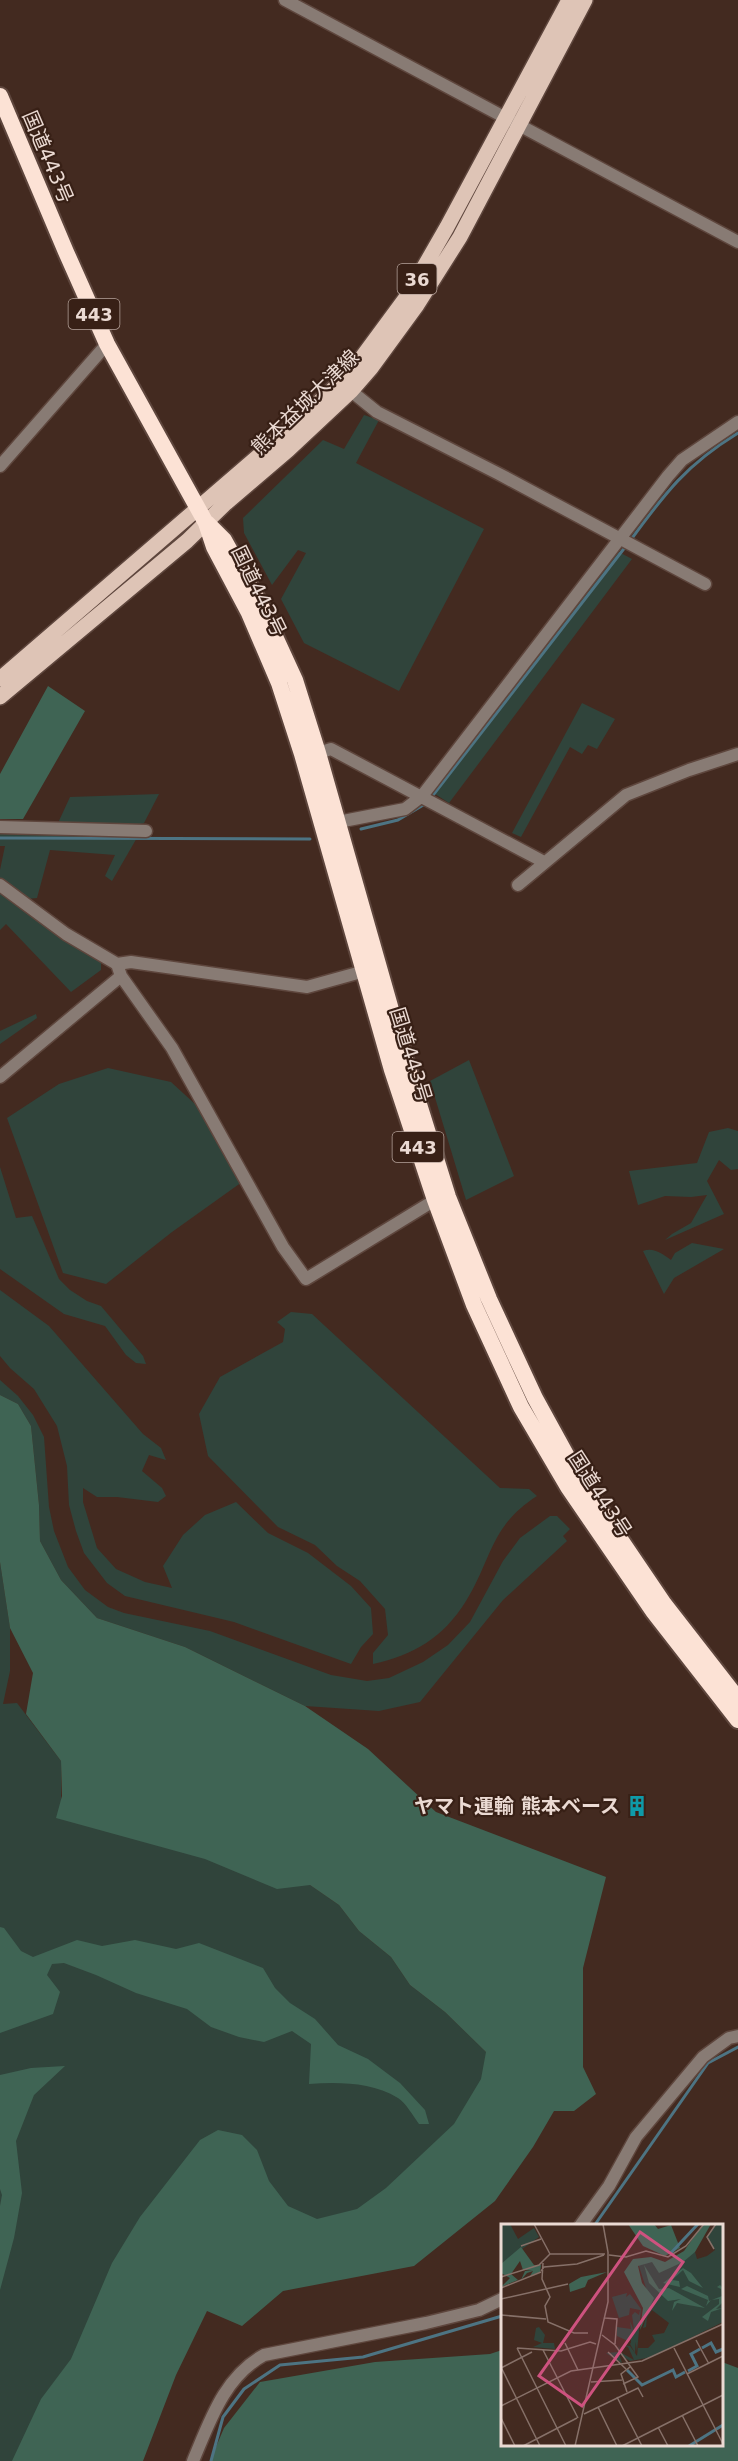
<svg xmlns="http://www.w3.org/2000/svg" width="738" height="2461" font-family="'DejaVu Sans','Noto Sans JP',sans-serif">
  <style>
    .green { fill: #30443b }
    .forest { fill: #3f6454 }
    .lines { fill: none; stroke-linecap: round; stroke-linejoin: round }
    .stream { stroke: #4d7483; stroke-width: 3 }
    .minor-casing { stroke: #5e463d; stroke-width: 15 }
    .major-casing { stroke: #5e463d; stroke-width: 18 }
    .highway-casing { stroke: #5e463d; stroke-width: 20 }
    .minor { stroke: #887b74; stroke-width: 12 }
    .major { stroke: #dec4b6; stroke-width: 15 }
    .highway { stroke: #fce2d5; stroke-width: 16 }
    .labels { text-anchor: middle; dominant-baseline: central; stroke-width: 4.5; stroke-linejoin: round; paint-order: stroke }
    .shield { fill: #382016; stroke: #b5a29a; stroke-width: 1.5 }
    .shield-label { font-size: 18px; font-weight: bold; fill: #ebdad3 }
    .street-label { font-size: 20px; fill: #ebdad3; stroke: #382016 }
    .poi-label { font-size: 20px; font-weight: bold; fill: #ebdad3; stroke: #382016; text-anchor: end }
    .inset-river { fill: none; stroke: #4d7483; stroke-width: 3 }
    .inset-road { fill: none; stroke: #867068; stroke-width: 1.5 }
    .view { fill: #ce527f; fill-opacity: 0.15; stroke: #ce527f; stroke-width: 3 }
    .inset-edge { fill: none; stroke: #ebdad3; stroke-width: 3 }
  </style>
  <rect width="100%" height="100%" fill="#432a20"/>
  <path class="green" d="M364,415L379,420L356,463L484,529L399,691L304,643L281,599L306,553L298,550L272,585L244,533L243,518L323,440L344,449Z
    M617,551L632,559L449,803L432,792Z
    M582,703L615,719L597,749L588,745L582,754L570,747L521,837L512,833Z
    M159,794L144,823L133,826L58,823L70,797Z
    M0,832L138,836L112,881L105,876L115,855L50,850L37,898L26,899L61,938L101,962V970L71,992L6,924L0,930V870L5,846H0Z
    M36,1014L37,1018L0,1044V1031Z
    M469,1060L514,1176L466,1200L430,1081Z
    M108,1068L171,1082L195,1104L242,1182L172,1232L106,1284L63,1273L7,1118L59,1084Z
    M728,1128L738,1131V1169L731,1170L719,1160L707,1181L724,1214L665,1240L672,1234L691,1223L707,1195L691,1197L665,1196L638,1205L629,1171L697,1163L709,1132Z
    M0,1167L16,1218L32,1216L59,1279L70,1290L87,1301L101,1306L143,1356L146,1364L136,1363L126,1355L105,1326L64,1314L0,1269Z
    M692,1243L724,1249L674,1278L664,1294L643,1251C654,1247 662,1254 671,1260L675,1253Z
    M0,1290L49,1326L143,1434L161,1448L166,1460L149,1455L142,1471L162,1488L166,1496L158,1502L117,1497H97L83,1488V1502L97,1548L116,1569L145,1582L172,1588L163,1566L183,1535L205,1515L236,1502L268,1533L308,1553L351,1586L371,1608L373,1634L361,1647L351,1664L234,1622L125,1596L107,1583L84,1553L76,1531L69,1505L67,1466L57,1426L34,1389L10,1368L0,1356Z
    M291,1312L312,1314L500,1488L529,1489L537,1496C490,1526 492,1559 466,1601C443,1638 414,1655 373,1664V1653L388,1635L385,1609L360,1581L337,1566L315,1545L278,1527L208,1456L199,1414L220,1377L283,1342L285,1329L277,1322Z
    M0,1380L18,1396L33,1415L44,1437L49,1507L54,1531L68,1567L85,1590L108,1607L124,1613L210,1631L331,1675L367,1681L389,1678L423,1662L448,1645L470,1622L503,1561L520,1538L550,1516H557L570,1529L563,1536L567,1541L503,1600L420,1702L379,1711L305,1706L185,1647L97,1618L61,1580L40,1541L39,1505L31,1426L18,1404L0,1395Z
    M0,1562L10,1628V1671L3,1704L17,1703L61,1761V1801L310,1885L339,1905L359,1931L391,1957L410,1985L445,2012L517,2082L332,2258L218,2164L34,2461H0Z"/>
  <path class="forest" d="M48,686L85,711L23,819H0V774Z
    M0,1395L18,1404L31,1426L39,1505L40,1541L61,1580L97,1618L185,1647L305,1706L368,1749L436,1812L606,1877L583,1968V2067L596,2094L574,2111H554L533,2147L495,2201L414,2266L283,2291L242,2326L207,2311L176,2375L143,2461H12L41,2399L71,2359L112,2263L140,2217L200,2140L218,2130L242,2135L257,2150L269,2181L288,2206L317,2219L357,2209L386,2188L454,2124L481,2079L486,2052L445,2012L410,1985L391,1957L359,1931L339,1905L310,1885L277,1889L205,1859L56,1818L62,1796L61,1761L26,1714L33,1673L10,1628L0,1562Z
    M0,1927L4,1928L21,1951L33,1957L77,1940L102,1946L135,1940L176,1949L199,1943L263,1968L275,1988L290,2003L315,2019L338,2045L368,2059L400,2083L425,2110L429,2124H419C413,2116 406,2103 398,2098C371,2082 339,2082 309,2084L311,2044L292,2031L264,2042L239,2037L211,2027L187,2009L136,1993L96,1975L64,1963L52,1964L47,1975L60,1992L53,2014L0,2033Z
    M65,2066L34,2095L16,2141L22,2193L14,2238L0,2290V2206L2,2195L0,2189V2075L31,2068Z
    M502,2350V2444H722V2362L738,2368V2461H210L224,2428L260,2382L375,2362L490,2354Z"/>
  <g class="lines">
    <path class="stream" d="M630,541C665,493 687,464 738,433
      M430,799L626,546
      M361,829L398,820L425,804
      M0,838L310,839
      M594,2226L708,2063L738,2047
      M211,2461L223,2417L244,2389L280,2365L363,2357L502,2316"/>
    <defs>
      <path id="minor" d="M285,0L738,242
        M346,387L377,412L499,474L705,584
        M0,466L107,344
        M318,753L331,749L544,862
        M338,822L405,809L422,796L668,476L682,460L738,422
        M0,827L146,831
        M0,885L66,934L117,964L131,962L307,987L372,969
        M518,885L626,795L689,770L738,754
        M117,964L121,976L172,1048L283,1247L306,1279L435,1200L441,1199
        M0,1077L121,976
        M580,2226L609,2186L636,2137L703,2057L729,2038L738,2036
        M193,2461C210,2421 224,2377 264,2355L426,2323L479,2310L502,2299"/>
      <path id="major" d="M0,679L277,440L341,382L363,356L408,295L447,227L569,0
        M0,697L187,541L226,503L288,450L351,391L371,368L417,305L460,237L585,0"/>
      <path id="highway" d="M0,96L66,252L107,344L206,523L214,547L249,613L279,683L302,754L392,1070L435,1200L474,1305L521,1407L568,1487L653,1611L738,1720
        M207,523L224,540L261,606L295,680L318,753L407,1066L448,1197L489,1299L535,1398L580,1480L664,1604L738,1699"/>
    </defs>
    <use href="#minor" class="minor-casing"/>
    <use href="#major" class="major-casing"/>
    <use href="#highway" class="highway-casing"/>
    <use href="#minor" class="minor"/>
    <use href="#major" class="major"/>
    <use href="#highway" class="highway"/>
  </g>
  <defs>
    <symbol id="building-bare" viewBox="-9 -9 18 18"><path d="M-4-6H4V6H1V3H-1V6H-4ZM-2.5-4.3h1.7v1.8h-1.7ZM.8-4.3h1.7v1.8H.8ZM-2.5-1h1.7V.8h-1.7ZM.8-1h1.7V.8H.8Z" fill="#0f9aa8" stroke="#382016" stroke-width="2.5" paint-order="stroke"/></symbol>
  </defs>
  <g fill-rule="evenodd">
    <use href="#building-bare" x="622" y="1791" width="30" height="30"/>
  </g>
  <g class="labels">
    <g class="shield">
      <rect x="397.5" y="264" width="39" height="30" rx="4.5"/>
      <rect x="68.5" y="299" width="51" height="30" rx="4.5"/>
      <rect x="392.5" y="1132" width="51" height="30" rx="4.5"/>
    </g>
    <g class="shield-label">
      <text x="417" y="279">36</text>
      <text x="94" y="314">443</text>
      <text x="418" y="1147">443</text>
    </g>
    <g class="street-label">
      <text transform="translate(48 157) rotate(67)">国道443号</text>
      <text transform="translate(305 402) rotate(-44)">熊本益城大津線</text>
      <text transform="translate(259 591) rotate(64)">国道443号</text>
      <text transform="translate(411 1055) rotate(73)">国道443号</text>
      <text transform="translate(600 1494) rotate(57)">国道443号</text>
    </g>
    <g class="poi-label">
      <text x="620" y="1806">ヤマト運輸 熊本ベース</text>
    </g>
  </g>
  <g transform="translate(501 2224)">
    <rect width="222" height="222" fill="#432a20"/>
    <path d="M0,0H9L17,15L33,4L38,13L0,40ZM216,0H222V98L151,133L129,137L118,130L121,139L105,129L117,128L118,121L119,128L133,136L127,123L121,121L129,122L136,132L137,124H147L154,117L151,111L163,109L168,99L151,86L146,93L145,103L142,104L146,90L151,83L137,39L155,36L157,46L194,28L196,35L206,32L214,26L205,13ZM126,69L125,73L129,70L140,85L136,128L131,91L134,88L138,91L139,86L129,84L128,91L118,94L111,73ZM129,97L135,112L134,129L129,120L134,111L130,119V110L127,117L116,112V103L130,105ZM38,103L44,111L42,119H53L54,125L32,123L41,119L33,116L35,104Z" fill="#30443b"/>
    <path d="M127,0H153L157,5L170,1L179,24L164,32L142,22ZM202,0H210L194,28L182,38L158,49L151,38L137,42L141,59L153,74L139,106L142,84L123,48L132,35L150,33L164,38L183,27ZM20,23L33,41H40L39,48L29,52L32,47L26,49L20,56L24,47L32,46H22L19,37L10,50L17,56L0,63L9,54L0,49V40ZM143,41L158,65L168,64L204,84L176,79L171,87L173,78L180,75L167,77L148,59ZM182,44L190,49L202,64L188,57L182,46L171,56L178,57L179,63L162,59ZM106,48L87,56L84,63L69,68L68,60L80,53ZM219,61L222,64V78L215,85L222,84L210,88L207,97L201,93L218,80V75L210,76L205,82L207,76L180,65L186,62L207,72L208,77L221,72L220,65L216,63Z" fill="#3f6454"/>
    <path class="inset-river" d="M169,30L197,0M201,124L210,119L215,128L222,125M126,146L141,161L172,146L175,153L184,148M187,147L196,142L190,130L199,125M188,222L222,201"/>
    <path class="inset-road" d="M33,0L49,30M20,22L40,15M213,25L206,13L215,0M108,31L125,33L145,27L167,33L185,22L203,0M42,39L41,55L49,73L44,82L47,98L73,109H87M40,47L43,43L76,40L103,31M0,53L38,41L49,30H104M0,64L40,48M0,75L67,60M0,91L45,95M104,94L116,95L114,120M101,111L114,121L137,153L122,160M195,116L208,140M64,119L77,146M16,124L65,222M16,124L60,127L89,118L95,120M173,124L222,220M42,126L77,194M107,128L125,145M0,143L39,222M0,144L31,128M186,150L222,132M90,158L121,156M126,168L120,150L129,143M116,173L141,222M0,182L70,147L141,137L222,100M97,183L116,222M83,190L137,164L142,173M181,191L197,222M0,194L14,222M157,203L167,222M22,222L76,194M74,222L107,78V28L102,0M121,222L222,171"/>
    <path class="view" d="M139,8L182,38L81,182L38,152Z"/>
    <rect width="222" height="222" class="inset-edge"/>
  </g>
</svg>
